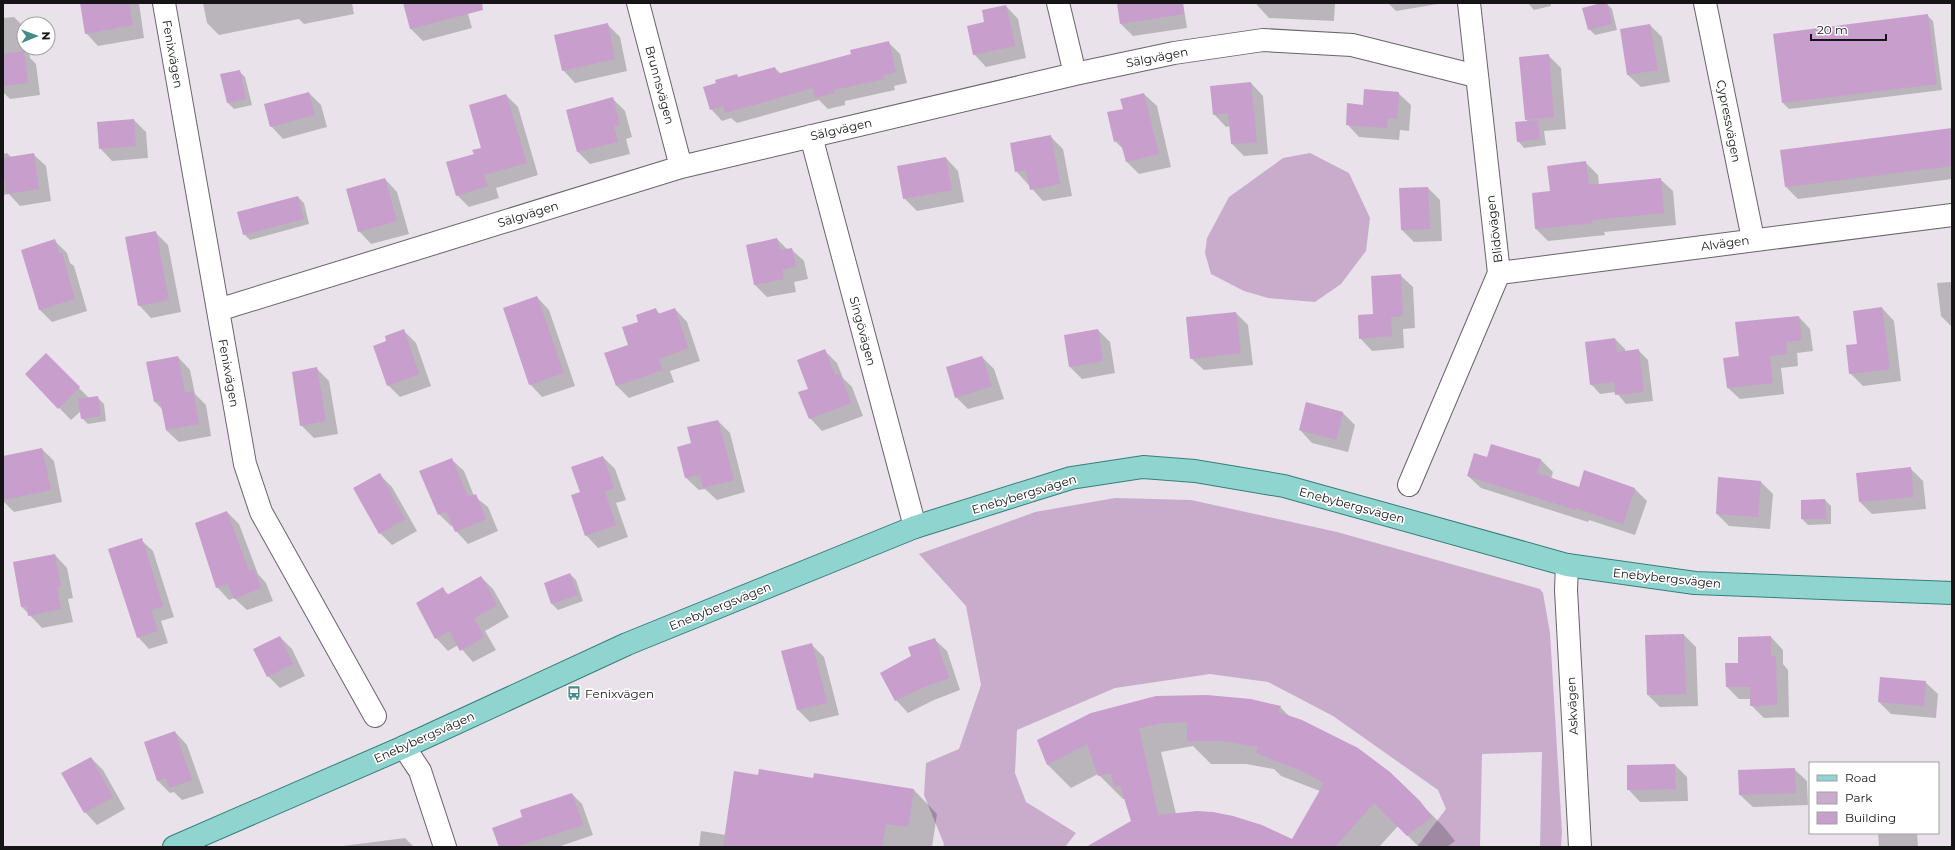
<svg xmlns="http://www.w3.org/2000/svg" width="1955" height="850" font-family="Montserrat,sans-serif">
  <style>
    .green { fill: #c9accc }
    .shadow { fill: #0003; fill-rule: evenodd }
    .building { fill: #c89ecc; fill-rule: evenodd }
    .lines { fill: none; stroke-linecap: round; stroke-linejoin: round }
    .minor-casing { stroke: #6a636b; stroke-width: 24 }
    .major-casing { stroke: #357f7a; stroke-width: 24 }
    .minor { stroke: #fff; stroke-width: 22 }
    .major { stroke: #90d4cf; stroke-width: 22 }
    .labels { text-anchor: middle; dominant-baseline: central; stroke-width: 3.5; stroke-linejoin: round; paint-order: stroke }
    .street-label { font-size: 12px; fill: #161417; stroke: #fff }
    .poi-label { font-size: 12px; fill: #161417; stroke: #fff; text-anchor: start }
  </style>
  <rect width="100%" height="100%" fill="#e9e2ea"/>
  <path class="green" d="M1310,153L1349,173L1370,218L1366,251L1341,284L1315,302L1268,298L1244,291L1211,274L1205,253L1207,238L1229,197L1283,158Z
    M1115,498L1191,500L1337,532L1540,589L1543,593L1550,633L1562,832L1561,847H1540L1542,752L1482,754L1480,847H1417L1446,809L1438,790L1333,716L1268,682L1210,674L1115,688L1017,730L1015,773L1026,802L1076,833L1065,847H943L944,844L924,795L926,763L959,749L981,685L966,606L919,554L1035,512Z"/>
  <path class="shadow" d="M81,3H139L144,38L98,46L86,33Z
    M203,3H352L354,14L304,24L299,19L219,35L207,23Z
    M404,3H465L472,28L423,41L411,29Z
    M1118,3H1183L1187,28L1133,36L1121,24Z
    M1257,3H1335L1334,21L1269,18L1257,5Z
    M1388,3H1444L1396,11Z
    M1528,3H1551V6L1534,10Z
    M1606,3L1612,9L1617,30L1595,35L1589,29Z
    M1006,6L1018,19L1026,58L986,67L974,54L985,23Z
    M1927,15L1933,21L1942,90L1789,109L1783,103Z
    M14,17L24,27V48H29L30,58L36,64L40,95L10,99L3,92V18Z
    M607,24L620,37L627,71L575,83L563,70Z
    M1650,25L1662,37L1670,82L1641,87L1628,75L1621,30Z
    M889,43L900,54L907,83L894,86L895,90L845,101V105L828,109L819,100L737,123L731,118L722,121L711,109L717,84L737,75L739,78L775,68L781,74L852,55Z
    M1548,55L1561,68L1566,129L1544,131L1546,145L1524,148L1518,141L1528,122L1526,119Z
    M239,71L245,77L252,105L234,109L228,103Z
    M1251,83L1263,96L1268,154L1244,156L1232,144L1230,126L1226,127L1214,114Z
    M309,93L321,105L327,127L283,139L271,126Z
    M1398,93L1411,105L1409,131L1400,130L1399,140L1359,137L1347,124L1364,106Z
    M1144,94L1157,106L1171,167L1139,174L1127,162L1124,150L1115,141L1124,110Z
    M506,95L518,107L538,175L496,188L499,198L469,207L457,195L475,155L483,148Z
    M613,99L625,111L632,137L626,139L630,154L590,164L578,152L567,110Z
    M134,120L146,132L148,158L112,161L100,148Z
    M1952,129V179L1798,199L1786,187Z
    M1051,137L1063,149L1072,196L1043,201L1016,171Z
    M7,153L11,157L33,154L46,166L51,201L20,206L9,194L3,195V154Z
    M946,158L958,171L964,202L917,211L904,198Z
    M1586,163L1598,175L1599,185L1660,179L1673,191L1676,225L1604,232L1605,235L1548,241L1536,229L1533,194L1551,192Z
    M385,179L397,192L409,234L371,244L359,231Z
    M1428,188L1440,200L1442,241L1414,242L1402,230Z
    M298,197L304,203L309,224L250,240L244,234Z
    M156,233L168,245L181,312L151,318L139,305Z
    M777,239L788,250L791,249L804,261L808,279L794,282L796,292L767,297L755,285L747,245Z
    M55,241L67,253L70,263L74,266L87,311L52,322L39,309Z
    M1400,275L1413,287L1415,328L1403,329L1404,348L1372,351L1360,338Z
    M1952,282V327L1941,316L1937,283Z
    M537,297L549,310L575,386L542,397L530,384Z
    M1882,308L1894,321L1901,381L1863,386L1850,373L1858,345Z
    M675,309L687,322L700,361L670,371L674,382L629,398L616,385L639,323L656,310L660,314Z
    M1236,313L1248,325L1253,365L1204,370L1191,358Z
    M1799,317L1810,329L1813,351L1797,353L1798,366L1781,368L1784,394L1740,399L1728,388L1740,356Z
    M403,330L416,343L431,386L400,397L388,385L387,341Z
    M1098,330L1110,342L1115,373L1082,379L1070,367Z
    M1615,339L1625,349V352L1638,350L1648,360L1653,401L1626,404L1616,392L1600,394L1591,384Z
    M825,351L837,363L843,378L852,387L863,416L822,431L810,418L809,390Z
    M46,355L90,399L98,398L104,404L106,421L88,424L82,418L81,411L71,420L26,374Z
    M178,357L190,370L195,394L206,405L211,436L179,442L166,430L163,410L155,402L148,363Z
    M982,357L994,369L1004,399L968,409L956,397Z
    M317,369L329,381L338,434L314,438L301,425Z
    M1306,403L1342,412L1355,425L1348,452L1312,443L1300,430Z
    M718,421L730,433L745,492L717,500L705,489L699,490L686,478L679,448L693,444Z
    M42,449L54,461L62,502L14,512L3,501V457Z
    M603,457L615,469L626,500L616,503L628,537L598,548L586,535L581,493Z
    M451,459L464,471L474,496L488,507L498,531L468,544L456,531L453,526H451L439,514Z
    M1488,459L1541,460L1553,472L1551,479L1579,488L1635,489L1647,501L1635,535L1589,520L1588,522L1481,488L1468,476Z
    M1910,468L1923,481L1926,509L1872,514L1860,502Z
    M380,475L392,487L417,531L392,545L380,533Z
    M1761,482L1773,494L1770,529L1729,526L1717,514Z
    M1825,500L1831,506V524L1808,525L1802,519V501Z
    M227,512L239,524L258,574L266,583L273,601L247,610L234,598L229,600L217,587Z
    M141,540L153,551L174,617L161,621L168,643L149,649L138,637Z
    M55,555L67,568L73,598L68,599L73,622L42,628L22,607Z
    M570,574L576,580L583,601L558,610L552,604L545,583Z
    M481,577L493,589L509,617L485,631L496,650L473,662L458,645L448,651L436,638L443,589L449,595Z
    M1684,635L1696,647L1698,706L1660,707L1648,695L1646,636Z
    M280,637L292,649L305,676L280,688L268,676Z
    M1771,637L1783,650V664L1788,670L1789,717L1764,718L1751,705V699H1739L1727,687L1739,664Z
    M934,639L947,651L960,690L934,700L908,713L896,700L912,657Z
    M811,644L824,657L839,715L810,722L798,710L783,652Z
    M1925,682L1938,694L1936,718L1891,714L1879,702Z
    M1280,707L1291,718L1419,802L1443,826L1455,841L1447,847H1419L1398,826L1379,847H1088L1132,822L1125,799H1123L1098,774L1071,788L1047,764L1092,714ZM1193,746L1211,764H1246L1274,769L1281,776L1320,791L1293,840L1176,814L1161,752Z
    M175,732L187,745L204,793L182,800L174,792L170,793L158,781L145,743Z
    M91,758L103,770L125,809L97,825L85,812Z
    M1675,765L1687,777L1688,801L1640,802L1628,789Z
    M1794,769L1807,781L1808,805L1753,807L1740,795Z
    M759,776L814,779L914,790L937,814L932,847H699L701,831L726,835Z
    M572,794L582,804L593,835L558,847H500L523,817Z
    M1878,833H1917L1918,847H1879Z
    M405,838L414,847H335Z"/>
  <path class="building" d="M80,3H129L133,25L85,34Z
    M403,3H482L483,10L410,29Z
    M1117,3H1183L1184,14L1120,24Z
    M1601,3H1607L1612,24L1588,30L1582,8Z
    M1006,5L1015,46L973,55L967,26L984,22L982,10Z
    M1928,14L1937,84L1782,103L1773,34Z
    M608,23L615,59L562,71L554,35Z
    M1650,24L1658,70L1627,75L1620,29Z
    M889,41L896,72L883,75L884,79L834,90L835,93L815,98L813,88L725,113L723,106L710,110L703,87L716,83L715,80L737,74L738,77L775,67L777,74L851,54L850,50Z
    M24,51L28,83L3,86V54Z
    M1549,54L1554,117L1525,120L1519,57Z
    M240,70L246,99L227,103L220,74Z
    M1251,82L1257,142L1231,144L1228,113L1213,115L1210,86Z
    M1364,89L1399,92L1397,119L1388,118L1387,128L1346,125L1347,103L1363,105Z
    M309,92L315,115L270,127L264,104Z
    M1144,93L1159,154L1126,162L1120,140L1114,142L1107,112L1123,109L1120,99Z
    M506,94L527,163L484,175L488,186L456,196L446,162L474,154L472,150L481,148L469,105Z
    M613,97L620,125L614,126L618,142L577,152L566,110Z
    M134,119L136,146L99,149L97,122Z
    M1538,120L1540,139L1517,142L1515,122Z
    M1952,128V166L1785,187L1780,150Z
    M1051,135L1060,184L1030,190L1026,170L1015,172L1010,143Z
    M34,153L39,189L7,194L5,181H3V158Z
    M946,157L952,190L903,199L897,166Z
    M1586,161L1589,185L1661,178L1664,213L1592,220L1593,223L1535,229L1532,193L1550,191L1547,166Z
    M385,178L397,221L358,232L346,189Z
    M1428,187L1430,229L1401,230L1399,188Z
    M298,196L304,219L243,235L237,212Z
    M156,231L169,300L138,306L125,237Z
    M777,238L780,250L792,248L796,267L782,270L784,279L754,285L746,245Z
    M55,239L59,253H62L75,299L39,310L21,250Z
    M1401,274L1403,316L1391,317L1392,336L1359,339L1358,315L1373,314L1371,276Z
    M537,296L564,373L529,385L503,308Z
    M1882,307L1890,369L1849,374L1846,345L1857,344L1853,311Z
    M656,308L658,314L675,308L688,348L659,359L663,370L616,386L604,353L628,345L622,327L638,322L636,315Z
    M1236,312L1241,353L1190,359L1186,317Z
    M1799,316L1802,340L1786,342L1787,354L1770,356L1773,383L1727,388L1723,358L1739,356L1735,322Z
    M404,329L419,374L387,386L373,346L386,341L385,336Z
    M1098,329L1103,361L1069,367L1064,335Z
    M1615,338L1617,352L1639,349L1644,392L1615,395L1614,382L1590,385L1585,342Z
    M825,349L835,375L840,374L851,403L809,419L798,392L808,389L797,360Z
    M46,353L80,387L58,409L25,374Z
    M178,356L185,393L193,391L199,424L166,430L160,401L154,402L146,362Z
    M982,356L992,386L955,398L946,367Z
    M317,367L326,421L300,426L292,372Z
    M98,396L101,416L81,419L78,399Z
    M1306,402L1343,412L1336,440L1299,430Z
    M718,420L734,480L703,488L700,475L685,478L677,447L691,443L687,427Z
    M1491,444L1541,459L1537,473L1579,487L1584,470L1635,488L1623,524L1576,508V510L1467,476L1474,453L1487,457Z
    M42,448L51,490L3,500V456Z
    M603,456L614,488L605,491L616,525L585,536L571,495L580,492L571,467Z
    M452,458L468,497L476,494L486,519L455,532L446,511L438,515L419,471Z
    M1911,467L1914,497L1859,502L1856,473Z
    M380,473L405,519L379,534L353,488Z
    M1718,477L1761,481L1758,517L1716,514Z
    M1825,499L1826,519H1801V500Z
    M227,511L249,571L254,569L261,588L234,599L228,584L216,588L195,523Z
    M142,538L163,606L151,610L158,631L137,638L108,549Z
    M55,554L61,586L57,587L61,609L28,616L27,606L21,607L13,562Z
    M570,573L578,595L551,604L544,583Z
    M481,576L497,605L474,618L484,637L460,651L449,631L435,639L416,603L443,587L447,595Z
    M1684,634L1686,694L1647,695L1645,635Z
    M280,636L293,664L267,677L253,649Z
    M1771,636V656H1776L1777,705L1750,706V687H1726L1725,663H1738V637Z
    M935,638L949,678L922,688L895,701L880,673L911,656L908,647Z
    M812,643L827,703L797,710L781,651Z
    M1880,677L1926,681L1924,706L1878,702Z
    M1207,695L1251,699L1281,706L1278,712L1302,720L1358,748L1390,772L1420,801L1432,817L1407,836L1374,803L1335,847H1086L1131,821L1120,785L1114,787L1111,773L1098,776L1087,744L1047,765L1037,740L1091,713L1156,696ZM1187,722V741H1222L1258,747L1256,753L1304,772L1324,783L1292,839L1262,825L1233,816L1213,812L1197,811L1158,815L1139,728L1163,723Z
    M175,731L192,780L169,788L166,778L157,781L144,742Z
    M91,757L113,797L84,813L61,773Z
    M1675,764L1676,789L1627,790V765Z
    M1795,768L1796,793L1739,795L1738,770Z
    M759,769L813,778L814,773L914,789L908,827L886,824L882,847H723L734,771L758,775Z
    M572,793L583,825L516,847H499L492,828L522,817L520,810Z"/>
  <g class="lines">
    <defs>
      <path id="minor" d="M164,3L245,464L261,512L375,716
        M638,3L681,167
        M1058,3L1075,74
        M1705,3L1753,239
        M811,136L915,527
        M1499,273L1952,215
        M218,310L681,167L1075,74L1174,53L1263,40L1352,45L1476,76
        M1409,485L1499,273L1469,3
        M1567,565L1566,590L1580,847
        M404,747L420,771L445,847"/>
      <path id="major" d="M174,847L404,747L627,644L915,527L1071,478L1143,467L1195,471L1284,486L1567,565L1695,583L1952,593"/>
    </defs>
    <use href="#minor" class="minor-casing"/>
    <use href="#major" class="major-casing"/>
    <use href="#minor" class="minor"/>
    <use href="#major" class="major"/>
  </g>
  <defs>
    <symbol id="bus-bare" viewBox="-9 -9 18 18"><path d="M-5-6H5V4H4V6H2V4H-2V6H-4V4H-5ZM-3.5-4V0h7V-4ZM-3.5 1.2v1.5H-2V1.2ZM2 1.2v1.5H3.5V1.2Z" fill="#458c86" stroke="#fff" stroke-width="2.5" paint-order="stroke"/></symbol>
  </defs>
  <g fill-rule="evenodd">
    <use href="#bus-bare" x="564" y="683" width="20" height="20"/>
  </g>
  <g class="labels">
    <g class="street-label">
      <text transform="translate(173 54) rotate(80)">Fenixvägen</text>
      <text transform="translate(1157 57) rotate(-11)">Sälgvägen</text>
      <text transform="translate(660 85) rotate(75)">Brunnsvägen</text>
      <text transform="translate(1729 121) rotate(79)">Cypressvägen</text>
      <text transform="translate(841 129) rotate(-13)">Sälgvägen</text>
      <text transform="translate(528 214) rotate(-17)">Sälgvägen</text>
      <text transform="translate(1494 229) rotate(-97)">Blidövägen</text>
      <text transform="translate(1725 243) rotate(-8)">Alvägen</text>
      <text transform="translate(863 331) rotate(75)">Singövägen</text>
      <text transform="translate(229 373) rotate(80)">Fenixvägen</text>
      <text transform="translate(1024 494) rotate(-17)">Enebybergsvägen</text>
      <text transform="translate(1352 505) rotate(15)">Enebybergsvägen</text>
      <text transform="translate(1667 578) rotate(6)">Enebybergsvägen</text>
      <text transform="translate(720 606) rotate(-22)">Enebybergsvägen</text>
      <text transform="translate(1572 706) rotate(-93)">Askvägen</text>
      <text transform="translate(424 737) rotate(-24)">Enebybergsvägen</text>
    </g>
    <g class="poi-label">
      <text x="585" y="693">Fenixvägen</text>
    </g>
  </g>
  <rect width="1955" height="850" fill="none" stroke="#161417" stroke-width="8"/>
  <rect x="1809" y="762" width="130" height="72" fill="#ffffff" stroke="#a2a1a2"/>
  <rect x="1817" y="775" width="20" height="6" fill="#90d4cf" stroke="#a2a1a2"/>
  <text x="1845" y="782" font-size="12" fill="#161417">Road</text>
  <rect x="1817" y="792" width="20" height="12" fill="#c9accc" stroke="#a2a1a2"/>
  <text x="1845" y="802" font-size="12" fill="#161417">Park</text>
  <rect x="1817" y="812" width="20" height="12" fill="#c89ecc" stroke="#a2a1a2"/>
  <text x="1845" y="822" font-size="12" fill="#161417">Building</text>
  <g transform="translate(36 36) rotate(89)"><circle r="19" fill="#ffffff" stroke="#a2a1a2"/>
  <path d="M0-3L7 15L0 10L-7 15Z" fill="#458c86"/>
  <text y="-6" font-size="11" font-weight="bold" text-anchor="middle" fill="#161417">N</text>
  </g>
  <path d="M1811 34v6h75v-6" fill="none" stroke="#161417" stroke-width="2"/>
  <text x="1817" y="34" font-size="12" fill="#161417" stroke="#ffffff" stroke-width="3" paint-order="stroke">20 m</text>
</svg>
